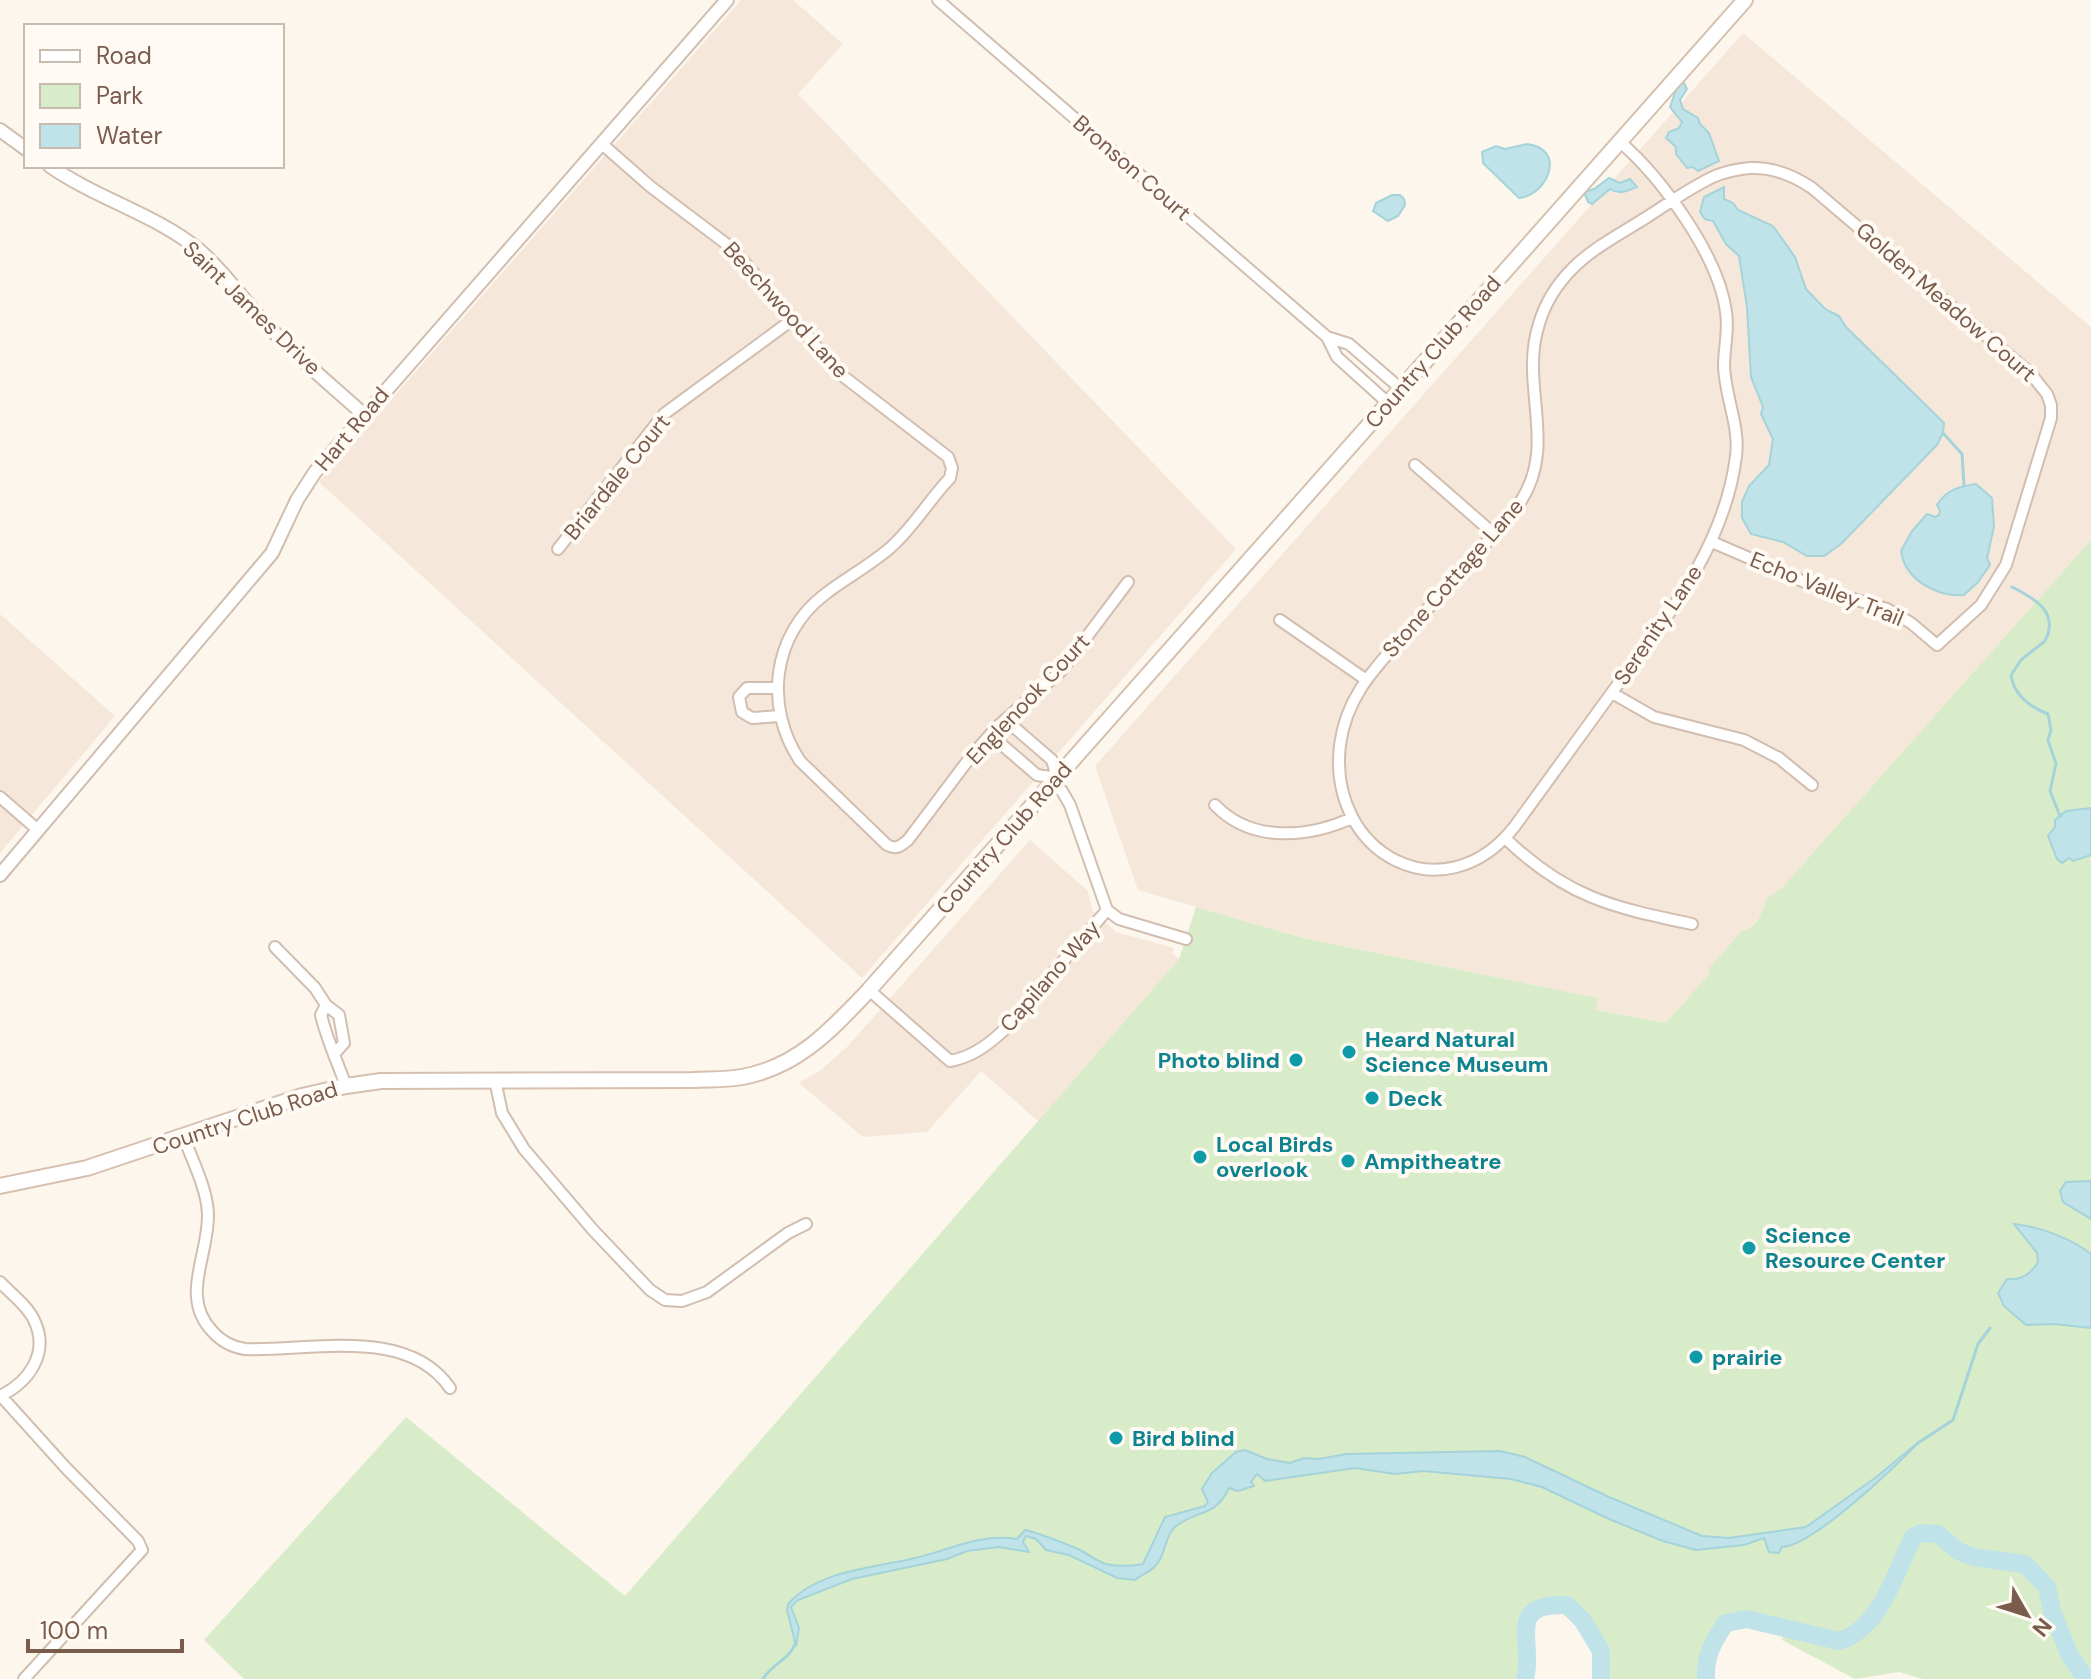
<svg xmlns="http://www.w3.org/2000/svg" width="2091" height="1679" font-family="'DM Sans',sans-serif">
  <style>
    .residential { fill: #f5e8da }
    .green { fill: #d8ecc9 }
    .water { fill: #bfe3e8; stroke: #a5d3da; stroke-width: 2 }
    .lines { fill: none; stroke-linecap: round; stroke-linejoin: round }
    .stream { stroke: #a5d3da; stroke-width: 3 }
    .river { stroke: #bfe3e8; stroke-width: 18 }
    .minor-casing { stroke: #d1beb0; stroke-width: 14 }
    .tertiary-casing { stroke: #d1beb0; stroke-width: 16 }
    .secondary-casing { stroke: #d6c0b0; stroke-width: 18 }
    .minor { stroke: #fff; stroke-width: 10 }
    .tertiary { stroke: #fff; stroke-width: 12 }
    .secondary { stroke: #fff; stroke-width: 14 }
    .culture-dot { fill: #0f9aa8; stroke: #fffaf3; stroke-width: 3 }
    .labels { text-anchor: middle; dominant-baseline: central; stroke-width: 8; stroke-linejoin: round; paint-order: stroke }
    .street-label { font-size: 22px; fill: #7a5c4d; stroke: #fffaf3 }
    .culture-label { font-size: 22px; font-weight: bold; fill: #0d838f; stroke: #fffaf3; text-anchor: start }
  </style>
  <rect width="100%" height="100%" fill="#fdf6ec"/>
  <path class="residential" d="M741,0H793L843,44L798,94L1236,549L862,978L319,482Z
    M1743,33L2091,327V540L1666,1023L1596,1010L1598,998L1303,938L1138,890L1095,766Z
    M0,614L115,716L0,853Z
    M1030,840L1088,891L1092,910L1116,932L1174,948L1172,953L1179,959L1039,1122L981,1071L927,1132L863,1137L799,1083L821,1070L847,1047Z"/>
  <path class="green" d="M2091,540V1679H1923L1899,1672L1855,1679L1782,1640L1784,1627L1748,1618L1726,1621C1712,1640 1704,1655 1705,1679H1602V1651L1584,1620L1568,1604C1501,1602 1536,1641 1524,1679H244L204,1640L406,1417L625,1596L1179,959L1196,907L1303,938L1598,998L1596,1010L1666,1023L1708,975L1710,967L1742,931C1756,928 1764,911 1767,898L1782,888Z"/>
  <path class="water" d="M1683,81L1687,89L1680,100L1683,109L1698,118L1700,124L1709,133L1719,161L1698,171L1693,167L1687,168L1676,154V147L1666,138L1669,132L1679,128L1682,122L1670,107L1676,90Z
    M1527,144C1567,149 1548,195 1519,198L1483,163L1482,152L1496,146L1505,149Z
    M1609,178L1620,183L1630,179L1637,187C1627,191 1619,195 1610,189L1592,204L1588,202L1584,192L1594,189Z
    M1724,187V199L1733,203L1738,210L1773,226L1795,257L1806,289L1825,309L1839,316L1846,327L1944,423L1943,433L1937,445L1841,544L1824,556H1807L1783,542L1751,534L1742,518V502L1749,486L1769,465L1773,439L1761,414L1763,407L1751,377L1747,307L1739,256L1726,244L1713,221L1705,219L1700,212L1704,197Z
    M1392,195H1400L1404,199L1405,205L1398,216L1388,221L1373,211L1376,203Z
    M1976,484L1992,498L1994,527L1987,558L1990,565L1978,582L1964,595C1937,597 1905,580 1901,551L1912,531L1927,514L1935,517L1939,515L1940,511L1937,505C1947,489 1959,487 1976,484Z
    M2091,808V855L2073,861L2069,858L2062,863L2057,859L2048,836L2055,827V820L2066,811Z
    M2091,1181V1219L2063,1202L2060,1191L2066,1182Z
    M2014,1224C2041,1227 2070,1238 2091,1254V1328L2054,1324L2026,1325L2004,1306L1998,1293L2007,1279C2022,1281 2031,1274 2038,1262L2037,1253Z
    M1920,1441C1897,1465 1813,1546 1782,1547L1779,1553L1769,1552L1764,1538L1744,1545L1696,1550L1663,1541L1609,1519L1542,1487L1511,1479L1423,1471L1395,1474L1355,1468L1265,1481L1257,1474L1251,1482L1254,1486L1238,1491L1229,1488C1214,1519 1198,1508 1175,1527C1165,1536 1166,1551 1159,1561C1153,1572 1143,1573 1135,1580L1117,1578L1069,1555L1046,1550L1036,1539L1026,1536L1023,1542L1029,1552L999,1547L967,1551L947,1559L852,1579L798,1600L791,1607L799,1628L796,1646L787,1610L788,1604C818,1570 874,1568 915,1558C950,1550 980,1533 1017,1539L1025,1530C1042,1534 1061,1542 1078,1549C1087,1553 1096,1561 1106,1564C1118,1567 1131,1566 1143,1564L1165,1517L1205,1506L1208,1502L1202,1489L1212,1473L1236,1452L1245,1450L1267,1459L1290,1463L1304,1458L1319,1459L1346,1454L1500,1451L1525,1457L1609,1497L1702,1536L1729,1538L1806,1527L1875,1478Z"/>
  <g class="lines">
    <path class="stream" d="M1943,433L1962,454L1964,485
      M2012,587C2034,598 2060,612 2045,641L2021,660L2011,675C2014,695 2030,707 2048,714L2051,730L2048,740L2056,764L2050,791L2060,816
      M1918,1443L1953,1420L1978,1344L1990,1328
      M763,1679C772,1663 789,1661 796,1642"/>
    <path class="river" d="M1525,1679C1535,1641 1504,1603 1567,1605L1583,1621L1601,1651V1679
      M1706,1679C1705,1656 1713,1641 1726,1623L1747,1619L1839,1641C1880,1629 1896,1572 1913,1537L1921,1533L1938,1534L1958,1551L1973,1557L2025,1564L2047,1587L2052,1611L2070,1656L2086,1679"/>
    <defs>
      <path id="minor" d="M938,0L1327,337L1337,357L1388,403
        M1619,141C1661,177 1719,256 1726,312C1729,330 1724,348 1724,366C1725,397 1740,426 1736,456C1725,545 1669,614 1618,684C1584,731 1549,779 1515,826C1444,917 1327,854 1340,745C1346,697 1375,668 1406,633C1430,606 1454,579 1478,552C1493,535 1509,519 1521,501C1558,443 1519,385 1539,324C1545,303 1557,284 1573,268C1594,247 1622,233 1647,217C1669,203 1691,187 1715,176C1725,172 1738,169 1750,168C1773,167 1793,175 1812,188L2031,374L2047,394L2051,405V418L2006,565L1981,605L1937,645L1911,623L1887,609L1823,590L1712,542
        M602,144L651,187L733,249L839,373L948,457L952,468L950,478C929,500 913,528 890,548C869,566 846,578 824,595C772,635 764,707 800,761L887,845C896,850 901,846 908,840L972,755L998,726L1061,671L1128,582
        M1327,337L1349,344L1401,389
        M1415,465L1494,534
        M558,549L664,414L792,320
        M1280,620L1365,679
        M777,688H747L739,697L742,712L752,718L780,716
        M1612,693L1654,717L1744,740L1779,758L1812,785
        M998,726L1015,728L1052,760L1057,778L1037,775L1001,744Z
        M1053,782L1062,791L1070,805L1107,910L1119,919L1186,939
        M0,797L38,830
        M1215,805C1251,843 1308,838 1352,818
        M1505,838C1566,897 1611,907 1692,924
        M275,947L315,988L326,1005L339,1015L344,1043L335,1053
        M869,990L950,1061C972,1057 988,1045 1004,1030L1107,910
        M326,1005L321,1015C327,1040 337,1061 346,1086
        M495,1080L502,1113L524,1149L593,1230L650,1290L665,1300L682,1301L707,1292L788,1233L806,1224
        M184,1138C193,1162 207,1189 208,1214C209,1256 179,1297 213,1332C222,1342 232,1347 245,1349C308,1352 407,1325 450,1388
        M0,1282C11,1294 27,1305 34,1320C50,1353 29,1382 0,1396
        M1,1396L66,1468L138,1541L142,1550L24,1679"/>
      <path id="tertiary" d="M0,130L26,149
        M50,166C97,199 155,214 199,250C226,273 244,302 269,327C298,358 332,386 363,414
        M0,875L272,553L297,500L315,472L727,0"/>
      <path id="secondary" d="M0,1186L87,1168L302,1096L346,1086L381,1081L692,1080C709,1079 726,1080 742,1077C798,1067 832,1029 869,990L1745,0"/>
    </defs>
    <use href="#minor" class="minor-casing"/>
    <use href="#tertiary" class="tertiary-casing"/>
    <use href="#secondary" class="secondary-casing"/>
    <use href="#minor" class="minor"/>
    <use href="#tertiary" class="tertiary"/>
    <use href="#secondary" class="secondary"/>
  </g>
  <g class="culture-dot">
    <circle cx="1349" cy="1052" r="8"/>
    <circle cx="1296" cy="1060" r="8"/>
    <circle cx="1372" cy="1098" r="8"/>
    <circle cx="1200" cy="1157" r="8"/>
    <circle cx="1348" cy="1161" r="8"/>
    <circle cx="1749" cy="1248" r="8"/>
    <circle cx="1696" cy="1357" r="8"/>
    <circle cx="1116" cy="1438" r="8"/>
  </g>
  <g class="labels">
    <g class="street-label">
      <text transform="translate(1132 168) rotate(41)">Bronson Court</text>
      <text transform="translate(1946 302) rotate(41)">Golden Meadow Court</text>
      <text transform="translate(252 308) rotate(44)">Saint James Drive</text>
      <text transform="translate(786 310) rotate(48)">Beechwood Lane</text>
      <text transform="translate(1433 352) rotate(-49)">Country Club Road</text>
      <text transform="translate(352 429) rotate(-50)">Hart Road</text>
      <text transform="translate(617 477) rotate(-51)">Briardale Court</text>
      <text transform="translate(1453 578) rotate(-49)">Stone Cottage Lane</text>
      <text transform="translate(1827 589) rotate(22)">Echo Valley Trail</text>
      <text transform="translate(1658 625) rotate(-56)">Serenity Lane</text>
      <text transform="translate(1028 699) rotate(-47)">Englenook Court</text>
      <text transform="translate(1004 838) rotate(-49)">Country Club Road</text>
      <text transform="translate(1050 976) rotate(-49)">Capilano Way</text>
      <text transform="translate(245 1118) rotate(-18)">Country Club Road</text>
    </g>
    <g class="culture-label">
      <text x="1365" y="1039">Heard Natural<tspan x="1365" dy="25">Science Museum</tspan></text>
      <text x="1280" y="1060" text-anchor="end">Photo blind</text>
      <text x="1388" y="1098">Deck</text>
      <text x="1216" y="1144">Local Birds<tspan x="1216" dy="25">overlook</tspan></text>
      <text x="1364" y="1161">Ampitheatre</text>
      <text x="1765" y="1235">Science<tspan x="1765" dy="25">Resource Center</tspan></text>
      <text x="1712" y="1357">prairie</text>
      <text x="1132" y="1438">Bird blind</text>
    </g>
  </g>
  <rect x="24" y="24" width="260" height="144" fill="#fffaf3" stroke="#cabbb1" stroke-width="2"/>
  <rect x="40" y="50" width="40" height="12" fill="#ffffff" stroke="#cabbb1" stroke-width="2"/>
  <text x="96" y="64" font-size="24" fill="#7a5c4d">Road</text>
  <rect x="40" y="84" width="40" height="24" fill="#d8ecc9" stroke="#cabbb1" stroke-width="2"/>
  <text x="96" y="104" font-size="24" fill="#7a5c4d">Park</text>
  <rect x="40" y="124" width="40" height="24" fill="#bfe3e8" stroke="#cabbb1" stroke-width="2"/>
  <text x="96" y="144" font-size="24" fill="#7a5c4d">Water</text>
  <g transform="translate(2027 1615) rotate(129)" stroke="#fffaf3" stroke-width="6" paint-order="stroke">
  <path d="M0-6L14 30L0 20L-14 30Z" fill="#7a5c4d"/>
  <text y="-12" font-size="22" font-weight="bold" text-anchor="middle" fill="#7a5c4d">N</text>
  </g>
  <path d="M28 1639v12h154v-12" fill="none" stroke="#7a5c4d" stroke-width="4"/>
  <text x="40" y="1639" font-size="24" fill="#7a5c4d" stroke="#fffaf3" stroke-width="6" paint-order="stroke">100 m</text>
</svg>
